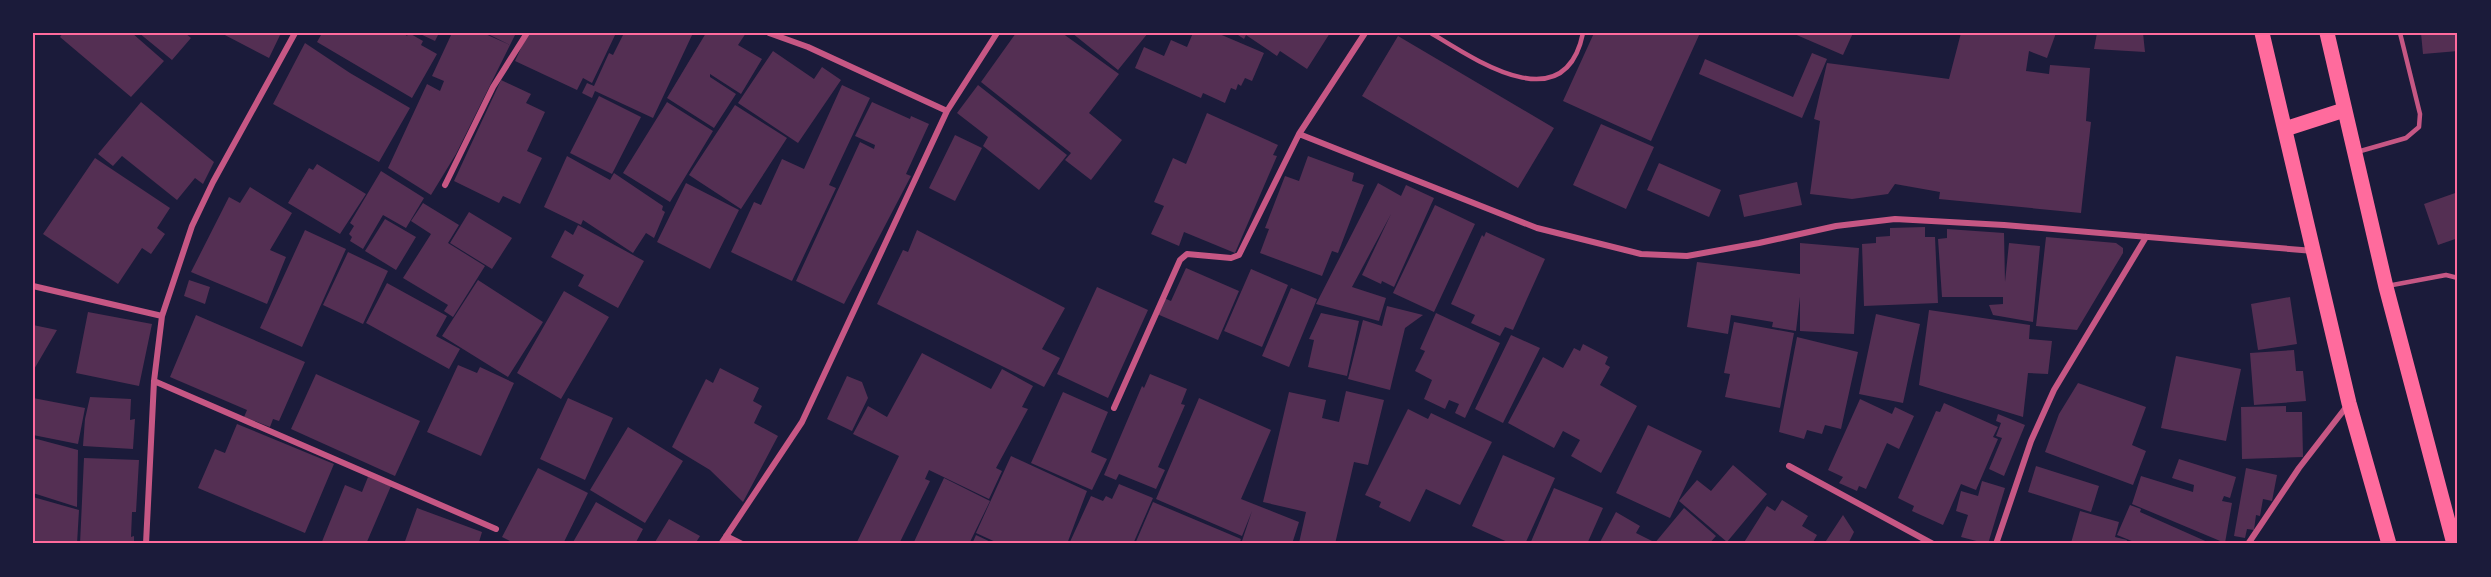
<svg xmlns="http://www.w3.org/2000/svg" width="2491" height="577" font-family="'Golos Text',sans-serif">
  <style>
    .building { fill: #542f53 }
    .lines { fill: none; stroke-linecap: round; stroke-linejoin: round }
    .service { stroke: #c65784; stroke-width: 4.5 }
    .minor { stroke: #c65784; stroke-width: 6 }
    .primary { stroke: #ff6b9d; stroke-width: 15 }
    .neatline { fill: none; stroke: #ff6b9d; stroke-width: 2 }
  </style>
  <rect width="100%" height="100%" fill="#1b1b3a"/>
  <path class="building" d="M63,33H132L164,61L131,97L60,37Z
    M139,33H185L191,38L172,60Z
    M221,33H281L269,58Z
    M317,33H403L407,36L409,33L423,41L421,45L437,54L412,98L317,42L321,35Z
    M418,33H439L435,41Z
    M452,33H483L510,45L456,154L431,195L388,168L427,84L440,91L444,81L432,76Z
    M491,33H516L510,45L490,35Z
    M528,33H616L592,83L583,78L577,90L515,61Z
    M624,33H693L653,118L595,91L592,98L582,93L587,83L594,86L609,53L613,55Z
    M706,33H746L738,45L762,59L741,94L710,74V77L736,94L714,128L667,98Z
    M1016,33H1062L1119,74L1089,113L1122,140L1091,180L1065,160L1071,153L981,82Z
    M1072,33H1148L1118,70Z
    M1193,33H1217L1264,53L1252,81L1245,78L1241,86L1238,84L1236,90L1231,88L1225,103L1203,93L1201,98L1135,68L1144,47L1164,56L1171,40L1187,47Z
    M1235,33H1330L1307,69L1280,51L1277,56L1246,35L1244,39Z
    M1594,33H1700L1651,141L1563,101Z
    M1792,33H1853L1843,55Z
    M1961,33H2056L2047,58L2029,51L2026,71L2049,74L2050,65L2090,68L2086,121L2091,122L2081,213L1939,199L1940,192L1895,184L1888,194L1852,199L1810,194L1820,121L1814,119L1827,63L1949,79Z
    M2097,33H2143L2145,52L2094,49Z
    M2421,33H2458V51L2423,54Z
    M1398,36L1554,128L1518,188L1362,96Z
    M305,43L350,73L410,108L379,162L273,104Z
    M773,51L814,79L822,67L841,80L798,143L738,103Z
    M1812,53L1827,59L1802,118L1699,74L1705,59L1793,97Z
    M501,80L531,94L526,103L545,112L527,151L542,158L520,204L503,196L499,203L454,181Z
    M842,85L870,98L829,185L836,188L792,281L731,252L754,202L761,205L782,159L804,169Z
    M978,85L1067,155L1039,190L983,146L988,137L957,113Z
    M599,96L641,117L612,174L570,153Z
    M141,102L214,162L203,184L195,178L177,200L122,156L113,166L98,154Z
    M667,102L713,131L670,202L623,173Z
    M872,102L910,119L911,116L929,124L906,174L911,176L844,304L796,281L860,142L874,149L875,145L855,136Z
    M735,105L787,138L741,209L689,175Z
    M1207,113L1278,145L1273,155L1277,156L1235,253L1184,232L1179,246L1151,234L1164,206L1154,202L1173,158L1186,164Z
    M1601,124L1654,147L1626,209L1573,185Z
    M955,135L982,148L955,201L929,188Z
    M567,156L610,180L614,173L663,206L662,210L665,212L654,238L646,233L633,253L583,220L581,225L544,207Z
    M1308,156L1354,173L1352,181L1364,185L1338,253L1332,251L1322,276L1260,253L1269,229L1265,228L1285,176L1299,181Z
    M95,158L170,208L157,228L165,234L151,254L142,248L118,284L43,234Z
    M1659,163L1721,190L1709,217L1647,190Z
    M317,164L366,194L340,234L288,203L309,168L313,170Z
    M381,171L424,198L406,228L383,215L363,249L350,241L352,237L349,234L354,226L350,223Z
    M1797,182L1802,205L1744,217L1739,195Z
    M686,183L739,210L710,269L657,242Z
    M1378,183L1401,196L1406,185L1434,198L1394,287L1382,281L1381,284L1362,275L1391,214L1352,287L1386,298L1379,321L1316,304Z
    M250,187L292,213L270,250L286,257L267,304L191,272L229,197L240,203Z
    M2458,192V238L2438,245L2424,204Z
    M423,203L459,225L448,243L485,266L453,317L444,311L448,305L403,278L431,234L411,221Z
    M1435,205L1475,224L1434,312L1393,293Z
    M469,212L512,238L492,269L450,243Z
    M385,219L416,237L396,270L365,251Z
    M578,225L644,261L618,308L578,286L584,275L551,257L565,230L573,235Z
    M1925,227V237H1935L1938,303L1864,306L1862,244L1876,243V237L1890,236V228Z
    M1947,229L2004,233L2005,282L2009,243L2040,246L2033,322L1993,315L1989,305L2003,304V297H1942L1938,239L1947,238Z
    M305,230L346,249L302,347L260,328Z
    M917,230L1065,308L1042,349L1060,358L1044,387L877,304L903,250L908,252Z
    M1486,232L1545,259L1513,330L1505,327L1500,336L1471,323L1475,315L1451,304L1482,235L1484,237Z
    M2046,237L2116,243L2123,248V253L2077,330L2036,326Z
    M1800,243L1859,248L1854,334L1800,331V297L1796,331L1772,327L1773,322L1731,315L1728,334L1687,327L1697,262L1800,274Z
    M348,252L388,271L363,324L323,305Z
    M1186,268L1239,291L1218,340L1157,314L1164,298L1171,301Z
    M1251,269L1288,285L1262,347L1224,331Z
    M189,280L210,287L205,304L184,296Z
    M478,280L543,322L508,377L442,336Z
    M387,283L447,316L436,336L460,349L449,369L366,323Z
    M1097,287L1148,310L1108,398L1057,374Z
    M1291,288L1317,299L1289,367L1262,356Z
    M564,291L609,317L561,399L517,373Z
    M2290,297L2297,344L2258,350L2251,304Z
    M1387,306L1423,315L1405,328L1390,390L1348,379L1363,320L1382,326Z
    M1929,310L2030,325L2029,339L2052,341L2048,374L2028,373L2023,417L1919,385Z
    M88,312L152,324L139,386L76,373Z
    M1321,313L1359,321L1347,376L1308,367L1314,340L1309,339Z
    M1436,313L1500,343L1465,418L1455,413L1459,404L1449,400L1445,409L1424,399L1432,380L1415,371L1425,351L1420,349Z
    M1876,314L1920,324L1903,403L1859,394Z
    M196,315L305,362L279,421L273,419L270,427L244,417L247,410L170,377Z
    M1734,322L1794,333L1780,408L1725,397L1730,374L1724,373Z
    M33,325L57,330L33,371Z
    M1511,335L1540,348L1503,423L1475,409Z
    M1797,337L1858,352L1841,429L1825,425L1822,434L1807,430L1804,439L1779,432Z
    M1583,344L1608,357L1605,364L1610,367L1600,385L1637,406L1601,473L1571,456L1580,440L1563,431L1554,448L1508,423L1543,357L1563,368L1574,348L1580,351Z
    M2294,350L2296,371H2303L2306,401L2254,405L2250,353Z
    M922,353L991,389L1002,369L1033,386L1022,407L1028,409L996,468L1002,471L989,499L929,470L925,479L930,481L899,544H856L899,456L853,434L868,406L887,417Z
    M2176,356L2241,369L2226,441L2161,428Z
    M458,365L477,373L480,367L514,383L481,456L427,432Z
    M720,368L759,388L753,401L762,406L754,423L778,436L743,502L710,470L672,447L706,379L713,383Z
    M316,374L420,421L395,476L291,429Z
    M1150,374L1187,389L1181,404L1185,405L1158,467L1165,470L1156,489L1119,474L1116,480L1104,475L1142,386L1144,388Z
    M847,376L862,382L868,398L852,431L827,419Z
    M2078,383L2146,407L2132,445L2146,451L2133,485L2045,452L2059,414Z
    M1346,391L1384,400L1368,465L1354,462L1335,544L1299,543L1306,512L1263,502L1289,392L1326,400L1322,418L1339,422Z
    M1063,392L1108,412L1091,452L1107,459L1092,490L1031,463Z
    M90,397L131,399L130,420L135,419L133,449L83,446L85,419Z
    M33,398L85,408L78,444L33,435Z
    M568,398L613,418L585,480L540,459Z
    M1199,398L1271,430L1241,499L1299,522L1292,544H1241L1252,511L1242,536L1156,499Z
    M1860,399L1892,414L1895,407L1914,416L1899,449L1887,443L1866,489L1859,486L1857,491L1839,483L1843,477L1828,470Z
    M1944,403L1998,427L1993,437L1998,439L1976,490L1961,484L1943,525L1912,511L1914,506L1898,498L1936,411L1940,412Z
    M2286,406V412H2302L2303,457L2242,459L2241,407Z
    M1408,409L1428,419L1431,413L1492,442L1460,505L1426,489L1410,522L1379,507L1381,502L1365,495Z
    M1998,414L2025,425L2004,476L1989,469L2002,438L1996,436L2001,423L1996,421Z
    M237,424L334,464L305,533L198,488L215,449L225,453Z
    M1648,425L1702,451L1670,518L1616,493Z
    M628,427L683,461L645,523L590,490Z
    M33,438L78,450L77,507L33,493Z
    M1503,455L1555,478L1525,544H1512L1472,526Z
    M1011,456L1087,491L1067,544H1000L976,533Z
    M84,458L139,460L136,512H132L131,537L134,536V544H80Z
    M2179,459L2236,477L2230,498L2224,496L2222,501L2232,503L2225,543L2132,504L2141,476L2193,492L2194,485L2172,478Z
    M1733,465L1767,494L1727,542L1679,501L1697,480L1711,491Z
    M2036,466L2099,486L2091,512L2028,492Z
    M538,468L588,493L563,544H516L502,537Z
    M2246,468L2277,475L2272,501L2263,499L2260,516L2256,515L2254,530L2247,529L2245,538L2234,536Z
    M368,477L391,486L366,544H321L345,485L362,492Z
    M944,478L990,501L969,544H913Z
    M1982,481L2005,488L1988,544L1961,537L1968,515L1956,511L1961,491L1978,496Z
    M1119,484L1153,498L1133,544H1069L1091,496L1103,501L1106,496L1112,499Z
    M1554,488L1603,508L1587,544H1530Z
    M33,497L79,510L77,544H33Z
    M1782,500L1808,516L1802,526L1817,535L1812,544H1743L1767,506L1775,511Z
    M596,502L643,529L635,544H572Z
    M1153,502L1241,539L1239,544H1135Z
    M2130,505L2141,509L2140,512L2212,544H2139L2117,535Z
    M417,508L482,532L479,542L484,544H404Z
    M1684,508L1716,536L1709,544H1654Z
    M2080,511L2119,522L2115,537L2127,540L2126,544L2071,543Z
    M1616,512L1640,526L1636,533L1654,542L1653,544H1599Z
    M1843,515L1854,532L1848,544H1824Z
    M669,519L700,536L695,544L655,542Z
    M976,535L995,544H972Z"/>
  <g class="lines">
    <path class="service" d="M1431,33C1477,61 1565,121 1583,33
      M2357,152L2406,138L2419,127L2420,114L2400,33
      M2387,286L2446,275L2458,278"/>
    <path class="minor" d="M769,33L808,47L947,111
      M1299,134L1537,228L1641,254L1687,256L1759,243L1836,226L1895,219L2004,225L2314,251
      M445,185L493,87L527,33
      M33,286L162,316
      M154,381L496,529
      M1114,408L1180,260L1187,254L1231,258L1239,255L1299,134L1365,33
      M1789,466L1933,544
      M726,536L742,544
      M146,544L154,381L162,316L192,226L213,182L295,33
      M721,544L802,422L947,111L997,33
      M1996,544L2031,441L2054,390L2146,237
      M2248,544L2299,468L2347,406"/>
    <path class="primary" d="M2262,33L2349,403L2389,544
      M2327,33L2386,287L2454,544
      M2285,129L2344,110"/>
  </g>
  <rect width="2491" height="577" fill="none" stroke="#1b1b3a" stroke-width="69"/>
  <rect x="34" y="34" width="2422" height="508" class="neatline"/>
</svg>
